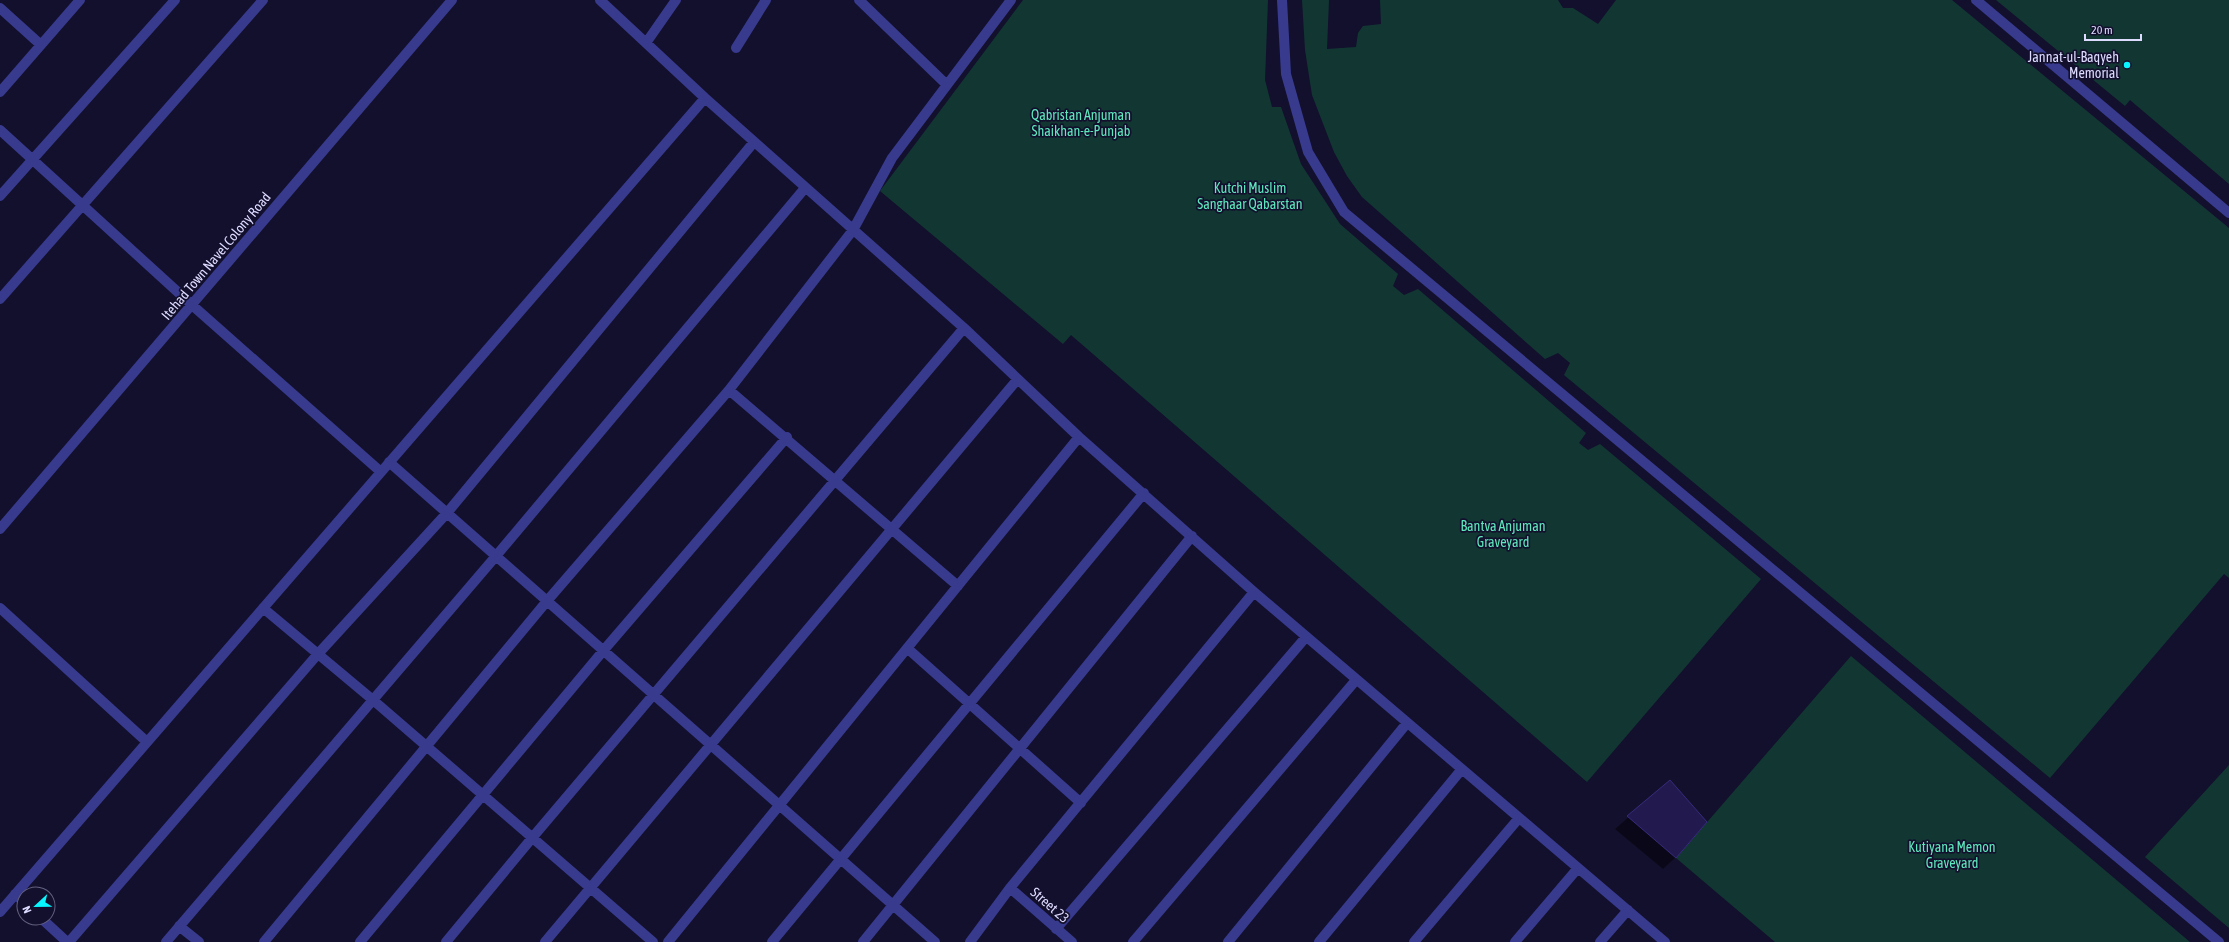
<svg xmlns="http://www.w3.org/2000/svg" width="2229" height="942" font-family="'Asap Condensed',sans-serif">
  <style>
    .green { fill: #123733 }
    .shadow { fill: #0007 }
    .building { fill: #221a4f; stroke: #362b7c }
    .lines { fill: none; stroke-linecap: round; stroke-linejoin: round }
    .minor { stroke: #383a8e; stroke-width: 10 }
    .poi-dot { fill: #07f6ff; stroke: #13102d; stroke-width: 1.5 }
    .labels { text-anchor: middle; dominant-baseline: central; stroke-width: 3.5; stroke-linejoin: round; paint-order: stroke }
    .poi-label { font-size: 14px; fill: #dddbff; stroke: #13102d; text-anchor: end }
    .park-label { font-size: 14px; fill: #5ee8bd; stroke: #13102d }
    .street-label { font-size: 14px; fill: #dddbff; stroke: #13102d }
  </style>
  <rect width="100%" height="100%" fill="#13102d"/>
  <path class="green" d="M1023,0H1268L1265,80L1272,107H1281L1301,164L1340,224L1398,274L1393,286L1404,295L1418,289L1586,433L1579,443L1588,450L1600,444L1761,579L1587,782L1071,335L1063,344L880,191Z
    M1302,0H1329L1327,49L1356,47L1358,33L1363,26L1381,24L1380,0H1558L1563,8H1573L1598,24L1616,0H1952L2229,228V578L2224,574L2050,778L1564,375L1570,363L1558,353L1545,359L1379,212L1362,197L1347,176L1334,152L1312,95L1305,50Z
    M1996,0H2229V184L2130,100L2125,106Z
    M1851,656L2190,942H1775L1676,858Z
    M2229,765V928L2145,857Z"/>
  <path class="shadow" d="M1670,781L1676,857L1663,869L1615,829Z"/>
  <path class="building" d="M1670,780L1707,822L1676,858L1627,816Z"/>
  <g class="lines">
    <path class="minor" d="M600,0L705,98L964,328L1079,437L1254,592L1665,942
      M859,0L947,85
      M1282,0L1286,74L1308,152L1344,212L2219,942
      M1976,0L2229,213
      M0,8L41,45
      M646,43L676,0
      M736,48L766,0
      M0,92L80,0
      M0,130L192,305L381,472
      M0,196L175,0
      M0,299L263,0
      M729,390L958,586
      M389,462L935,942
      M0,529L452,0
      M0,608L147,742
      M263,608L373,700L653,942
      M907,648L1081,803
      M1010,888L1072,942
      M15,894L24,902
      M0,912L705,98
      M41,918L67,942
      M179,926L199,942
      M1056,929L1306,637
      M69,942L317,655L447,513L754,142
      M166,942L496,556L805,188
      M264,942L547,601L729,390L853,230L892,158L1011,0
      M360,942L603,651L787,437
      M446,942L532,838L964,328
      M545,942L1017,380
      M668,942L1079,437
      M772,942L1144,493
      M863,942L1192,536
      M970,942L1010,888L1254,592
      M1133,942L1356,680
      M1228,942L1407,723
      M1319,942L1462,769
      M1414,942L1519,818
      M1515,942L1578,868
      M1600,942L1628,910"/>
  </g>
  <circle class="poi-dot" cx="2127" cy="65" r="4"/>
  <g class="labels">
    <g class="poi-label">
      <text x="2119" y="57">Jannat-ul-Baqyeh<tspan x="2119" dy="16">Memorial</tspan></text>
    </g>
    <g class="park-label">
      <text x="1081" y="115">Qabristan Anjuman<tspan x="1081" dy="16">Shaikhan-e-Punjab</tspan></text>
      <text x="1250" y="188">Kutchi Muslim<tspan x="1250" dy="16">Sanghaar Qabarstan</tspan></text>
      <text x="1503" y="526">Bantva Anjuman<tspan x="1503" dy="16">Graveyard</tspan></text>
      <text x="1952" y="847">Kutiyana Memon<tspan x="1952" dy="16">Graveyard</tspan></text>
    </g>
    <g class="street-label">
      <text transform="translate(216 256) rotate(-50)">Itehad Town Navel Colony Road</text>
      <text transform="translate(1050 905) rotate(41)">Street 23</text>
    </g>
  </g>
  <g transform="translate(36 906) rotate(248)"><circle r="19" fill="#13102d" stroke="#646181"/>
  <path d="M0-3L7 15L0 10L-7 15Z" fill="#07f6ff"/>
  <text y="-6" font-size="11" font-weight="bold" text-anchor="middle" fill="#dddbff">N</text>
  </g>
  <path d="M2085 34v6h56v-6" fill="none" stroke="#dddbff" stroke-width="2"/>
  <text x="2091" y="34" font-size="12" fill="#dddbff" stroke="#13102d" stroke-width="3" paint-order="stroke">20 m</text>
</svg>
